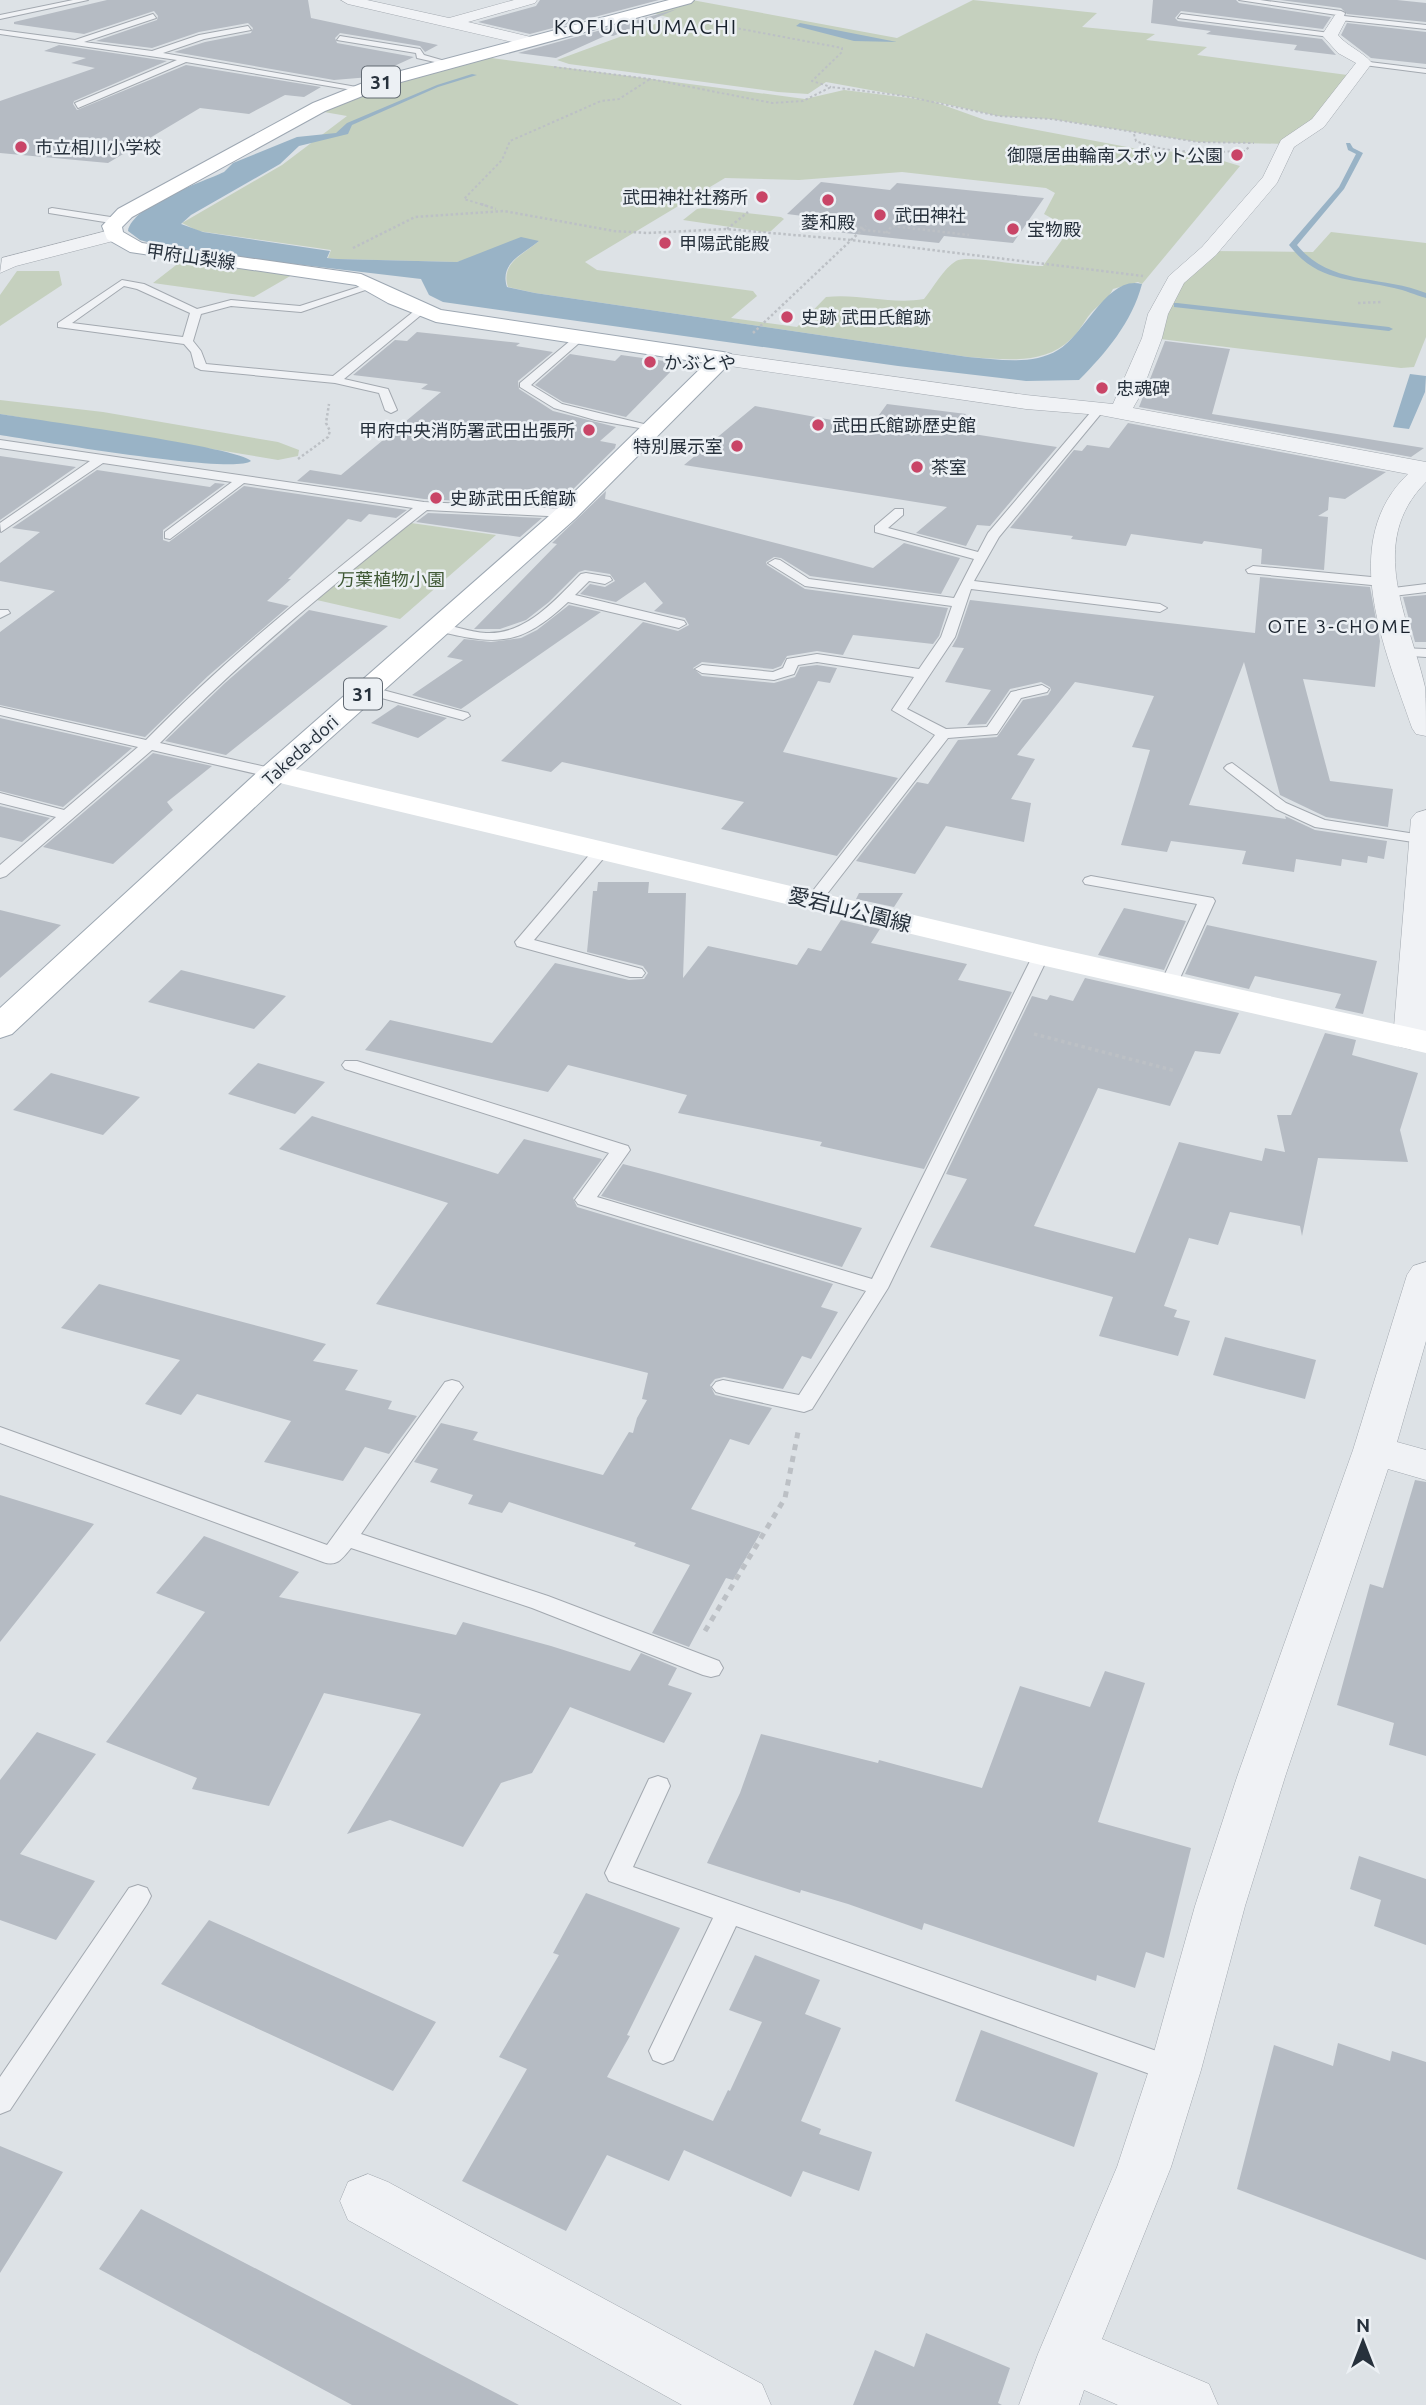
<svg xmlns="http://www.w3.org/2000/svg" width="1426" height="2405" font-family="Ubuntu,'Noto Sans JP',sans-serif">
  <style>
    .green { fill: #c5d0be; fill-rule: evenodd }
    .water { fill: #99b3c6 }
    .lines { fill: none; stroke-linecap: round; stroke-linejoin: round }
    .stream { fill: #99b3c6; fill-rule: evenodd }
    .building { fill: #b5bbc3 }
    .service-casing { stroke: #a3a9b0; stroke-width: 2 }
    .minor-casing { stroke: #a3a9b0; stroke-width: 1 }
    .primary-casing { stroke: #9da7b2; stroke-width: 2 }
    .path-far3 { stroke: #bcc0c5; stroke-width: 2; stroke-dasharray: 2.5 2.5; stroke-linecap: butt }
    .path-far2 { stroke: #bcc0c5; stroke-width: 2.5; stroke-dasharray: 2.5 2.5; stroke-linecap: butt }
    .path-far1 { stroke: #bcc0c5; stroke-width: 3.5; stroke-dasharray: 3.5 3.5; stroke-linecap: butt }
    .path { stroke: #bcc0c5; stroke-width: 5; stroke-dasharray: 6 6; stroke-linecap: butt }
    .service { fill: #f0f2f5; fill-rule: evenodd }
    .minor { fill: #f0f2f5; fill-rule: evenodd }
    .secondary { fill: #fff; fill-rule: evenodd }
    .primary { fill: #fff; fill-rule: evenodd }
    .poi-dot { fill: #c94567; stroke: #ecf0f4; stroke-width: 2.5 }
    .labels { text-anchor: middle; dominant-baseline: central; stroke-width: 5; stroke-linejoin: round; paint-order: stroke }
    .far-poi-label { font-size: 18px; fill: #27313c; stroke: #ecf0f4; text-anchor: start }
    .far-street-label { font-size: 18px; fill: #27313c; stroke: #ecf0f4 }
    .far-park-label { font-size: 18px; fill: #3f5835; stroke: #ecf0f4 }
    .shield { fill: #ecf0f4; stroke: #626a73; stroke-width: 2 }
    .shield-label { font-size: 19px; font-weight: bold; fill: #27313c }
    .far-neighbourhood-label { font-size: 19px; letter-spacing: 2px; fill: #19222d; stroke: #ecf0f4 }
    .far-quarter-label { font-size: 21px; letter-spacing: 2px; fill: #19222d; stroke: #ecf0f4 }
    .street-label { font-size: 21px; fill: #27313c; stroke: #ecf0f4 }
  </style>
  <rect width="100%" height="100%" fill="#dde2e6"/>
  <path class="green" d="M692,0L897,38L973,0L1097,13L1082,27L1155,34L1146,40L1207,47L1197,55L1355,76L1318,123L1287,144L1198,142L1051,119L998,116L932,101L985,120L1143,150L1197,153L1240,166L1142,284L1138,282L1113,289C1108,300 1099,304 1091,313C1084,321 1080,331 1071,339C1043,366 1004,359 968,357L535,293L508,287C500,263 524,254 539,241L457,262L338,259L328,258L331,250L198,231L182,223L282,165L347,116L324,112L386,85L484,57L805,99L844,90L926,100L826,82L808,94L778,92L569,64L557,60L671,18L644,11ZM902,172L1046,188L1055,193L1044,214L1053,219L1069,221L1072,226L1043,266C1023,267 968,254 956,261C944,268 933,288 924,299C891,305 859,293 826,297L797,327L731,318L757,296L753,291L597,270L585,262L725,178L799,180Z
    M703,208L781,217L784,219L771,231L764,232L683,220L697,209Z
    M1331,232L1426,243V337L1414,367L1401,368L1152,338L1158,314L1209,251L1313,252Z
    M187,261L290,273L292,275L254,297L153,283L180,262Z
    M17,271H59L62,285L0,326V295Z
    M0,400L103,412L278,442L299,450L298,456L278,460L0,414Z
    M404,522L496,535L400,619L308,598Z"/>
  <path class="water" d="M800,23L897,42L854,41L796,26Z
    M472,74L477,75L438,87L352,125L348,134L299,146L280,164L191,215L181,224L203,232L330,251L327,258L338,259L457,262L521,237L539,241C524,254 499,262 507,287L535,293L968,357C997,359 1032,366 1058,350C1085,334 1108,274 1142,284C1132,322 1106,353 1079,380L1026,381L898,366L443,302L429,295L421,279L176,250L140,240L128,231C133,205 200,183 224,172L233,163L297,137L336,133L347,123L437,85Z
    M1410,374L1426,376L1425,392L1409,429L1393,427Z
    M0,414C31,419 243,448 251,461C234,475 33,440 0,435Z"/>
  <g class="lines">
    <path class="stream" d="M1346,143H1350L1353,148L1363,153L1344,189L1297,245C1330,286 1381,275 1426,293V298C1415,295 1405,290 1394,288C1352,278 1318,283 1289,245L1339,187L1356,154L1348,150Z
      M1177,303L1389,327L1393,329L1389,331L1174,307V303Z"/>
  </g>
  <path class="building" d="M107,0H308L311,18L438,45L425,52L420,46L340,33L335,38L337,43L414,57L370,77L334,80L174,52L205,42L251,33L253,28L248,23L199,32L152,48L96,41L157,20L158,16L154,11L84,34L14,24V22Z
    M540,0H659L530,34L478,22L536,6Z
    M1153,0H1236L1239,3L1331,17L1323,29L1181,11L1175,18L1178,21L1322,39L1336,55L1294,50L1297,45L1206,34L1211,31L1151,23Z
    M1280,0H1397L1426,3V22L1347,14L1341,8Z
    M677,9L613,36L607,35L556,58L518,53Z
    M1347,23L1426,32V64L1371,58L1341,35Z
    M59,45L167,61L74,101L73,104L77,110L186,65L321,87L304,97L285,95L249,114L200,108L108,163L0,153V101L95,68L71,63L86,58L44,51Z
    M821,182L890,190L897,183L1044,198L1013,243L944,236L939,243L817,230L827,219L787,214Z
    M417,332L520,343L516,346L553,352L518,381L519,389L553,411L616,427L600,441L616,444L615,448L556,506L424,499L297,481L310,470L341,475L441,392L421,389L428,384L353,375L395,340L407,341Z
    M1165,341L1230,349L1212,414L1424,448L1411,457L1139,407Z
    M570,354L615,361L621,355L679,363L626,417L563,402L535,385Z
    M887,404L966,414L954,431L1057,447L990,526L977,525L966,546L916,533L947,507L684,465L755,406L865,426L871,418L876,419Z
    M1128,423L1386,472L1345,499L1329,497L1328,510L1318,516L1328,517L1324,570L1261,564L1262,549L1204,541L1202,544L1131,534L1126,546L1071,539L1073,536L1010,528L1074,450L1082,451L1087,445L1109,448Z
    M0,456L76,467L0,520Z
    M97,470L210,487L215,483L225,484L163,530V540L169,542L244,486L407,510L396,518L369,514L361,522L348,519L288,579H291L267,601L289,606L208,676L145,737L0,705V632L55,591L0,581V563L40,532L12,528Z
    M606,491L605,499L873,568L904,543L960,558L941,594L810,576L781,558L774,557L766,562L767,565L805,589L948,608L939,636L933,644L853,635L843,655L817,651L787,656L781,666L773,669L702,662L693,668L702,676L774,683L795,677L800,667L817,665L837,668L830,683L818,681L783,752L898,778L837,856L721,829L744,802L562,762L551,772L501,761L643,622L678,631L689,625L685,618L654,611L663,603L645,582L616,602L580,594L590,584L605,587L615,581L610,574L585,570L579,572L549,602L526,620L500,629H474L557,544L552,543Z
    M428,513L542,518L520,537L416,522Z
    M1260,577L1370,587L1380,641L1375,687L1303,679L1330,781L1393,789L1388,827L1326,817L1280,795L1244,662L1189,805L1286,819L1285,816L1315,830L1387,841L1384,859L1368,856L1367,863L1342,859L1341,866L1296,859L1294,872L1242,864L1246,851L1171,841L1167,852L1121,845L1150,750L1132,747L1154,696L1075,682L1017,755L1035,759L1011,799L1031,803L1024,842L946,826L915,874L856,861L917,782L928,784L958,740L997,737L1023,700L1048,695L1051,690L1050,687L1041,682L1010,689L986,724L967,725L991,690L945,682L964,648L952,647L957,638L970,600L1255,633Z
    M1426,595V642H1415L1403,597Z
    M569,605L601,612L461,709L412,695L463,660L447,657L464,639L491,642L521,638L537,630Z
    M309,610L388,626L226,755L165,741L225,683Z
    M398,705L447,718L418,738L371,723Z
    M0,718L132,748L63,807L0,791Z
    M153,753L212,766L167,802L173,810L113,864L43,847Z
    M0,806L50,818L22,842L0,837Z
    M598,882H649L648,893H686L683,978L708,946L797,965L808,948L821,951L841,920L880,929L871,943L967,964L958,980L1012,992L924,1169L820,1146L822,1142L678,1113L687,1095L568,1065L548,1092L365,1050L390,1020L492,1043L555,963L629,980L644,979L648,973L643,966L587,952L593,891H597Z
    M859,893H903L894,907L856,899Z
    M1124,908L1186,921L1164,970L1098,955Z
    M0,910L61,925L0,978Z
    M1207,925L1377,961L1363,1014L1335,1008L1341,994L1255,976L1249,989L1185,974Z
    M181,970L286,996L254,1029L148,1002Z
    M1085,978L1239,1013L1220,1054L1195,1051L1170,1106L1098,1088L1034,1226L1135,1253L1179,1142L1262,1161L1265,1148L1285,1152L1277,1115H1291L1325,1033L1356,1040L1352,1055L1418,1073L1400,1130L1408,1162L1318,1158L1302,1236L1300,1226L1230,1212L1218,1245L1189,1238L1164,1306L1177,1310L1174,1317L1190,1321L1178,1356L1099,1336L1113,1297L930,1247L967,1179L946,1174L1032,996L1047,1000L1050,995L1073,1001Z
    M258,1063L325,1082L295,1114L228,1094Z
    M51,1073L140,1097L103,1135L13,1110Z
    M312,1116L498,1174L524,1139L602,1159L573,1198L577,1207L833,1284L821,1307L838,1312L811,1359L802,1356L783,1389L724,1377L715,1379L710,1385L715,1395L772,1408L749,1445L730,1439L691,1509L761,1532L733,1580L726,1578L689,1647L652,1633L690,1565L634,1546L636,1543L509,1502L502,1513L468,1504L473,1495L430,1482L438,1469L414,1462L441,1423L478,1432L473,1440L603,1475L629,1432L633,1433L637,1418L647,1400L642,1399L648,1373L376,1304L448,1203L279,1149Z
    M623,1164L658,1173L862,1228L842,1267L601,1196Z
    M99,1284L326,1344L313,1361L358,1370L345,1390L392,1401L388,1409L417,1416L389,1454L365,1447L343,1481L264,1462L291,1421L197,1394L181,1415L145,1404L180,1360L61,1328Z
    M1225,1337L1316,1360L1305,1399L1213,1375Z
    M1415,1480L1426,1482V1756L1389,1745L1394,1723L1337,1705L1370,1584L1383,1588Z
    M0,1495L94,1524L0,1642Z
    M204,1536L299,1572L279,1597L456,1635L463,1622L551,1646L630,1671L641,1653L677,1668L668,1685L692,1693L664,1743L570,1707L532,1773L501,1783L463,1847L390,1820L347,1834L421,1714L324,1693L269,1806L192,1789L197,1778L106,1742L205,1612L156,1593Z
    M1105,1671L1145,1683L1098,1822L1191,1848L1164,1958L1146,1952L1135,1988L1097,1975L1096,1981L924,1923L922,1930L848,1904L801,1890L800,1893L707,1863L740,1793L761,1734L878,1763L879,1760L982,1788L1020,1686L1090,1707Z
    M37,1732L96,1754L20,1854L95,1881L56,1940L0,1920V1780Z
    M1359,1856L1426,1879V1945L1374,1926L1381,1900L1350,1889Z
    M586,1893L680,1928L627,2035L630,2036L607,2077L713,2121L728,2090L730,2091L762,2022L729,2010L755,1955L820,1980L805,2014L841,2028L801,2121L821,2129L819,2134L872,2152L859,2191L803,2171L791,2197L684,2150L669,2181L607,2155L566,2231L462,2181L527,2069L499,2057L559,1955L553,1953Z
    M209,1920L436,2022L393,2091L161,1984Z
    M981,2030L1098,2073L1074,2147L955,2101Z
    M1338,2043L1390,2061L1392,2051L1426,2062V2260L1237,2189L1274,2045L1333,2066Z
    M0,2146L63,2172L0,2273Z
    M141,2209L519,2405H352L99,2269Z
    M926,2333L1010,2368L998,2403L1002,2405H853L875,2350L914,2367Z"/>
  <g class="lines">
    <defs>
      <path id="service" d="M73,0H88L0,19V15Z
        M1239,0H1260L1341,11L1345,13L1344,16L1426,25V29L1340,20L1336,18L1337,15Z
        M153,14L156,18L84,42L152,51L199,35L248,26L251,30L204,39L163,53L368,89L364,92L186,62L78,108L75,103L177,60L0,34V30L75,40Z
        M1181,14L1330,33L1334,35L1330,37L1178,18Z
        M340,36L420,49L424,55L452,63L448,65L417,58L416,53L337,40Z
        M1361,61L1426,69V73L1364,65Z
        M52,208L117,218L122,221L117,224L49,213V209Z
        M122,280L144,284L197,309L231,300L300,306L368,284L377,286L301,312L231,306L201,314L193,341L201,351L206,364L333,376L418,308L427,310L344,379L388,389L397,410L391,413L385,410L379,393L335,383L201,370L195,367L191,352L184,344L58,327V323ZM124,286L137,289L190,313L183,337L72,323Z
        M577,335L586,337L531,385L562,404L656,427V431L595,420L554,408L520,387V383Z
        M1100,405L1104,406V410L999,537L974,581L1160,604L1167,608L1160,612L971,589L955,637L907,709L946,729L987,727L1011,692L1042,685L1049,689L1047,692L1021,698L997,734L948,738L820,903H808L806,900L808,897L935,735L892,710L914,677L817,662L798,665L794,674L774,680L702,673L695,669L702,665L773,672L783,668L787,659L817,654L919,669L941,637L952,606L805,586L768,563L775,559L780,560L809,579L954,598L974,559L875,532V526L895,509H903V515L888,528L978,552L988,533L1096,406Z
        M0,440L424,502L567,509L573,513L567,517L427,510C334,584 243,658 160,743L279,770L282,773L279,776L274,778L152,750L6,876L0,878V865L56,817L0,803V793L64,810L138,747L0,715V707L146,740C229,655 321,582 413,508L244,483L170,539L165,538V532L232,482L103,463L1,532L0,523L90,461L0,448Z
        M1253,566L1382,578L1389,582L1382,586L1248,573L1246,570Z
        M586,573L610,577L612,580L605,584L589,581L575,595L684,621L686,624L679,628L568,602C519,648 496,645 433,630L431,627L438,623C454,626 470,632 486,633C526,635 556,599 581,574Z
        M1426,584V592L1385,597L1378,593L1385,589Z
        M0,610H8L10,613L0,618Z
        M1400,648L1426,649V657L1395,655V649Z
        M368,686L468,713L470,716L463,720L363,693V687Z
        M1232,763L1286,803L1325,820L1422,835L1426,836V844L1315,827L1276,809L1227,771L1224,768L1227,765Z
        M602,845L608,847L610,850L608,853L534,940L642,969L645,973L642,977H630L517,946L515,942L596,847Z
        M1091,876L1213,898L1215,901L1175,989L1169,990L1160,985L1197,904L1085,884L1083,881L1085,878Z
        M1041,950L1049,955L888,1288L812,1409L804,1412L723,1394L716,1392L712,1387L716,1382L723,1380L799,1395L866,1291L578,1204L575,1200L609,1153L345,1069L342,1065L345,1061H357L628,1146L630,1150L597,1197L872,1279L1033,955Z
        M452,1380L459,1382L463,1387L459,1392L361,1534L548,1596L719,1661L723,1668L719,1675L711,1677L703,1675L532,1608L351,1548C342,1559 337,1567 323,1562L0,1443V1427L327,1545L445,1382Z
        M658,1776L667,1779L670,1786L633,1867L1185,2061L1189,2070L1185,2079L1175,2083L736,1926L673,2060L663,2064L653,2060L649,2051L713,1918L609,1881L605,1873L649,1779Z
        M138,1885L147,1888L151,1896L147,1904L10,2110L0,2114V2077L129,1888Z"/>
      <path id="minor" d="M341,0H367L449,18L514,0H537L535,3L468,22L535,38L538,41L530,46L348,4Z
        M1340,14L1347,18L1338,35C1348,47 1362,51 1372,63L1324,127L1294,147L1277,183L1216,255L1184,283L1168,314L1162,338L1141,394L1133,408L1426,462V482C1365,543 1410,620 1425,687C1426,702 1426,721 1426,736L1416,734L1412,728C1385,649 1337,542 1408,474L1100,415L1026,409L723,365L716,363L712,359L716,355L723,353L1026,395L1113,404L1142,338L1148,314L1169,276L1202,247L1263,177L1281,140L1312,119L1356,63L1338,53L1322,35L1335,15Z
        M114,229L123,235L121,239L16,266L0,273L2,258Z
        M1426,810V1040L1422,1046L1410,1049L1398,1046L1393,1039L1411,819L1416,813Z
        M1426,1262V1341L1397,1442L1426,1450V1480L1388,1469L1285,1777L1245,1906L1201,2070L1171,2167L1102,2339L1209,2384L1218,2405H1118L1084,2390L1079,2405H1019L1038,2354L1117,2167L1149,2070L1195,1906L1237,1777L1353,1450L1407,1275L1413,1266Z
        M368,2174L388,2182L762,2384L771,2405H682L348,2220L340,2201L348,2182Z"/>
      <path id="primary" d="M669,0H694L691,3L390,85L325,111L132,217L122,227L123,232L142,243L361,274L441,310L723,352L731,354L734,359L576,518L285,779L12,1034L0,1038V1008L263,767L558,508L706,363L436,322L388,303L356,285L130,252L107,239L102,226L118,209L313,103L378,77Z"/>
    </defs>
    <use href="#service" class="service-casing"/>
    <use href="#minor" class="minor-casing"/>
    <use href="#primary" class="primary-casing"/>
    <path class="path-far3" d="M704,22L842,48V52L812,81L831,87
      M554,67L650,79L772,103L803,101L831,87L905,96L998,116L1051,119L1198,142L1254,143
      M1134,134L1136,141C1169,155 1210,152 1245,151L1249,147
      M487,206L464,199L502,160L510,141L601,101L619,99L650,79"/>
    <path class="path-far2" d="M481,204L496,209
      M809,213L801,220L863,228
      M727,229L748,212
      M863,230L891,233
      M886,233L892,226L969,235
      M353,248L415,217L504,211L614,231L648,233L726,229L851,240L1143,276
      M1358,303L1383,302
      M753,333L866,226
      M298,459L328,437L330,431L326,423L329,404"/>
    <path class="path-far1" d="M1034,1034L1176,1071"/>
    <path class="path" d="M705,1631L785,1498L798,1432"/>
    <use href="#service" class="service"/>
    <use href="#minor" class="minor"/>
    <path class="secondary" d="M274,764L1041,945L1426,1031V1053L1041,965L263,779L259,773L263,767Z"/>
    <use href="#primary" class="primary"/>
  </g>
  <g class="poi-dot">
    <circle cx="21" cy="147" r="7"/>
    <circle cx="1237" cy="155" r="7"/>
    <circle cx="762" cy="197" r="7"/>
    <circle cx="828" cy="200" r="7"/>
    <circle cx="880" cy="215" r="7"/>
    <circle cx="1013" cy="229" r="7"/>
    <circle cx="665" cy="243" r="7"/>
    <circle cx="787" cy="317" r="7"/>
    <circle cx="650" cy="362" r="7"/>
    <circle cx="1102" cy="388" r="7"/>
    <circle cx="818" cy="425" r="7"/>
    <circle cx="589" cy="430" r="7"/>
    <circle cx="737" cy="446" r="7"/>
    <circle cx="917" cy="467" r="7"/>
    <circle cx="436" cy="498" r="7"/>
  </g>
  <g class="labels">
    <g class="far-poi-label">
      <text x="35" y="147">市立相川小学校</text>
      <text x="1223" y="155" text-anchor="end">御隠居曲輪南スポット公園</text>
      <text x="748" y="197" text-anchor="end">武田神社社務所</text>
      <text x="894" y="215">武田神社</text>
      <text x="828" y="222" text-anchor="middle">菱和殿</text>
      <text x="1027" y="229">宝物殿</text>
      <text x="679" y="243">甲陽武能殿</text>
      <text x="801" y="317">史跡 武田氏館跡</text>
      <text x="664" y="362">かぶとや</text>
      <text x="1116" y="388">忠魂碑</text>
      <text x="832" y="425">武田氏館跡歴史館</text>
      <text x="575" y="430" text-anchor="end">甲府中央消防署武田出張所</text>
      <text x="723" y="446" text-anchor="end">特別展示室</text>
      <text x="931" y="467">茶室</text>
      <text x="450" y="498">史跡武田氏館跡</text>
    </g>
    <g class="far-street-label">
      <text transform="translate(191 256) rotate(8)">甲府山梨線</text>
      <text transform="translate(300 750) rotate(-42)">Takeda-dori</text>
    </g>
    <g class="far-park-label">
      <text x="391" y="579">万葉植物小園</text>
    </g>
    <g class="shield">
      <rect x="362" y="66.5" width="38" height="31" rx="5"/>
      <rect x="344" y="678.5" width="38" height="31" rx="5"/>
    </g>
    <g class="shield-label">
      <text x="381" y="82">31</text>
      <text x="363" y="694">31</text>
    </g>
    <g class="far-neighbourhood-label">
      <text x="1340" y="626">OTE 3-CHOME</text>
    </g>
    <g class="far-quarter-label">
      <text x="646" y="26">KOFUCHUMACHI</text>
    </g>
    <g class="street-label">
      <text transform="translate(850 909) rotate(14)">愛宕山公園線</text>
    </g>
  </g>
  <g transform="translate(1363 2342)" stroke="#ecf0f4" stroke-width="5" paint-order="stroke">
  <path d="M0-5L12 26L0 18L-12 26Z" fill="#27313c"/>
  <text y="-10" font-size="19" font-weight="bold" text-anchor="middle" fill="#27313c">N</text>
  </g>
</svg>
